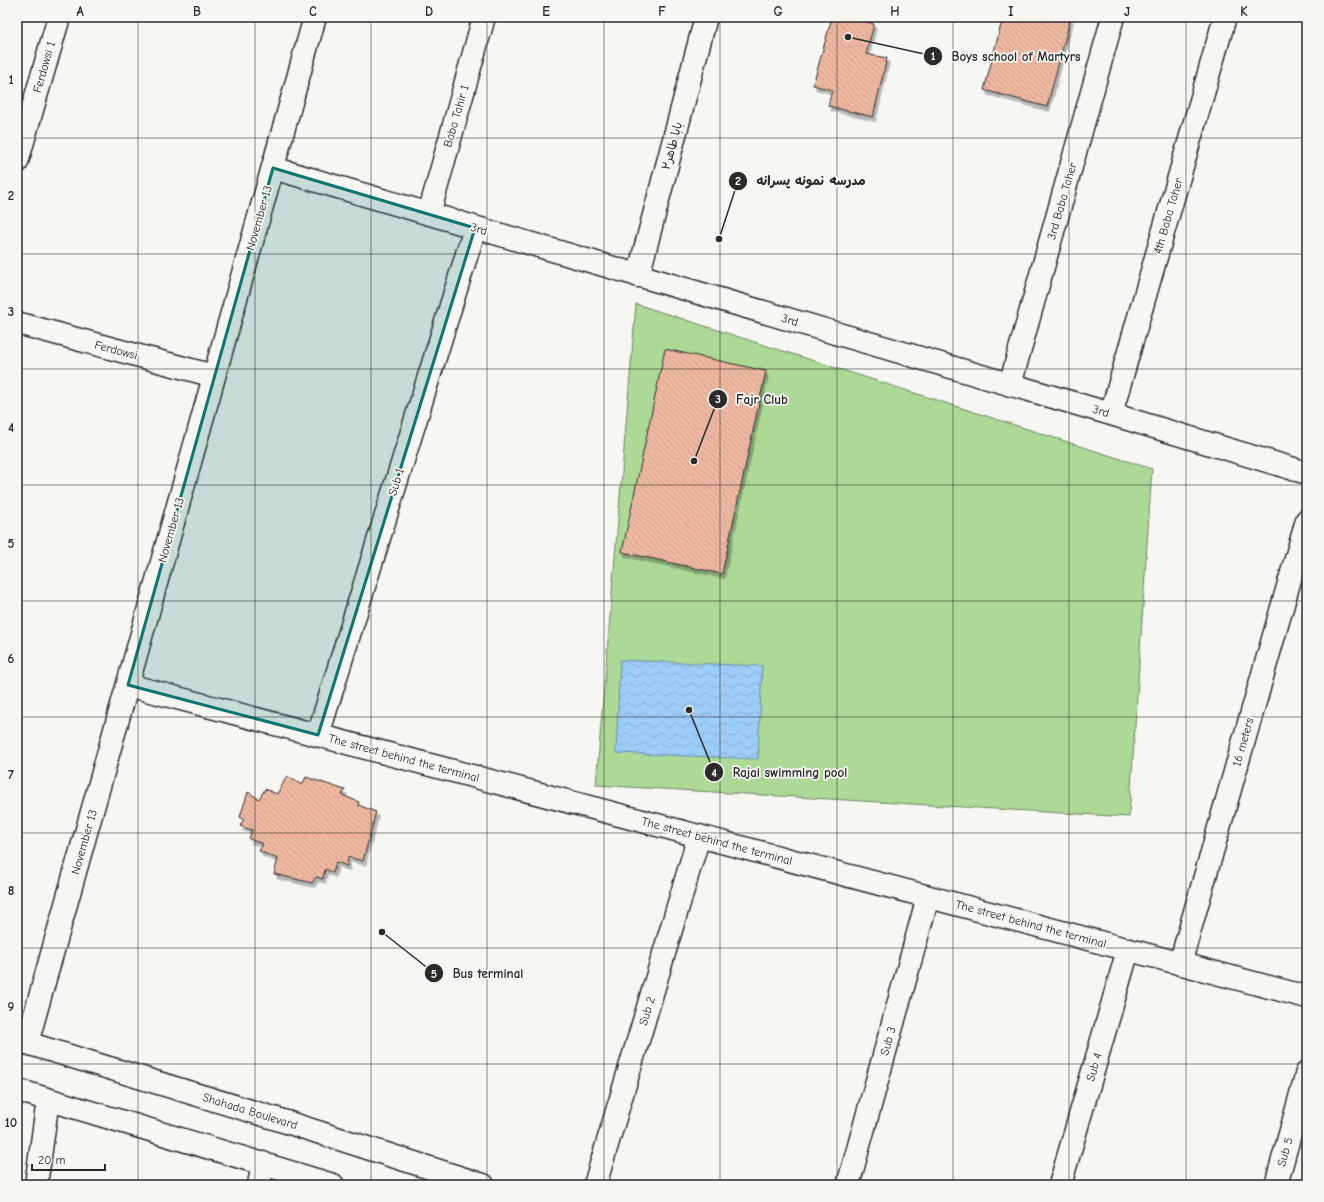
<svg xmlns="http://www.w3.org/2000/svg" width="1324" height="1202" font-family="'Comic Neue','Playpen Sans Arabic',sans-serif">
  <style>
    .pitch { fill: #add997; stroke: #6c8261 }
    .water { fill: url(#water-waves); stroke: #6f8ca6 }
    .building { fill: url(#building-back-hatch); stroke: #2b2b2b; filter: url(#shadow) }
    .lines { fill: none; stroke-linecap: round; stroke-linejoin: round }
    .minor-casing { stroke: #2b2b2b; stroke-width: 25 }
    .tertiary-casing { stroke: #2b2b2b; stroke-width: 25 }
    .secondary-casing { stroke: #2b2b2b; stroke-width: 25 }
    .minor { stroke: #f6f6f2; stroke-width: 22 }
    .tertiary { stroke: #f6f6f2; stroke-width: 22 }
    .secondary { stroke: #f6f6f2; stroke-width: 22 }
    .marked { fill: #0f766e; fill-opacity: 0.2; stroke: #0f766e; stroke-width: 3; stroke-linejoin: round }
    .grid { fill: none; stroke: #2b2b2b; stroke-width: 1; stroke-opacity: 0.55 }
    .labels { text-anchor: middle; dominant-baseline: central; stroke-width: 3.5; stroke-linejoin: round; paint-order: stroke }
    .street-label { font-size: 12px; fill: #2b2b2b; stroke: #f6f6f2 }
    .leader { fill: none; stroke: #2b2b2b; stroke-width: 1.5 }
    .callout-dot { fill: #2b2b2b; stroke: #f6f6f2; stroke-width: 1.5 }
    .mark-label { font-size: 12px; text-anchor: middle; font-weight: bold; fill: #fff }
    .callout-label { font-size: 13px; text-anchor: middle; font-weight: bold; fill: #2b2b2b; stroke: #f6f6f2; stroke-width: 3.5; stroke-linejoin: round; paint-order: stroke }
    .neatline { fill: none; stroke: #2b2b2b; stroke-width: 1.5 }
    .grid-label { font-size: 13px; text-anchor: middle; font-weight: bold; fill: #2b2b2b }
  </style>
  <defs>
    <pattern id="water-waves" width="16" height="10" patternUnits="userSpaceOnUse"><rect width="16" height="10" fill="#9cccf8"/><path d="M0 5q4-4 8 0t8 0" fill="none" stroke="#87afd5"/></pattern>
    <pattern id="building-back-hatch" width="6" height="6" patternUnits="userSpaceOnUse"><rect width="6" height="6" fill="#eeb8a1"/><path d="M-1 5l2 2M0 0l6 6M5-1l2 2" fill="none" stroke="#cc9e8b"/></pattern>
    <filter id="shadow"><feDropShadow dx="2.5" dy="4.5" stdDeviation="0" flood-color="#0004"/></filter>
  </defs>
  <rect width="100%" height="100%" fill="#f6f6f2"/>
  <filter id="ink" filterUnits="userSpaceOnUse"><feTurbulence type="fractalNoise" baseFrequency=".025" numOctaves="2"/><feDisplacementMap in="SourceGraphic" scale="8" xChannelSelector="R" yChannelSelector="G"/><feConvolveMatrix kernelMatrix="1 2 1 2 8 2 1 2 1" color-interpolation-filters="sRGB"/></filter>
  <g filter="url(#ink)">
    <path class="pitch" d="M636,304L1152,469L1129,817L596,785Z"/>
    <path class="water" d="M620,660L762,666L758,759L616,753Z"/>
    <path class="building" d="M832,17H849L874,24L866,54L887,58L873,117L828,106L832,90L813,85Z
      M1003,17H1071L1047,107L984,90Z
      M665,349L766,371L722,574L622,552Z
      M287,776L302,785L306,777L345,790L342,795L359,802L358,805L376,812L363,861L348,857L347,866L336,862L333,873L325,869L323,879L316,877L312,883L274,874L278,859L259,851L263,844L249,839L252,830L240,826L244,819L240,817L248,792L259,799L265,789L277,794Z"/>
    <g class="lines">
      <defs>
        <path id="minor" d="M17,162L59,17
          M273,168L1111,414L1307,473
          M429,214L484,17
          M638,276L706,17
          M17,323L214,376
          M1010,385L1113,17
          M1111,414L1225,17
          M318,735L475,228
          M36,1185L48,1100
          M259,1185L263,1163
          M595,1185L699,836
          M848,1185L928,897
          M1060,1185L1128,950
          M1276,1185L1307,1072"/>
        <path id="tertiary" d="M128,685L1307,997
          M1180,964L1307,520
          M27,1043L315,17"/>
        <path id="secondary" d="M17,1040L277,1119L483,1185
          M17,1090L333,1185"/>
      </defs>
      <use href="#minor" class="minor-casing"/>
      <use href="#tertiary" class="tertiary-casing"/>
      <use href="#secondary" class="secondary-casing"/>
      <use href="#minor" class="minor"/>
      <use href="#tertiary" class="tertiary"/>
      <use href="#secondary" class="secondary"/>
    </g>
  </g>
  <path class="marked" d="M273,168L475,228L318,735L128,685Z"/>
  <path class="grid" d="M138,17V1185M255,17V1185M371,17V1185M487,17V1185M604,17V1185M720,17V1185M837,17V1185M953,17V1185M1069,17V1185M1186,17V1185M17,138H1307M17,254H1307M17,369H1307M17,485H1307M17,601H1307M17,717H1307M17,833H1307M17,948H1307M17,1064H1307"/>
  <g class="labels">
    <g class="street-label">
      <text transform="translate(44 67) rotate(-74)">Ferdowsi 1</text>
      <text transform="translate(456 116) rotate(-74)">Baba Tahir 1</text>
      <text transform="translate(672 146) rotate(-75)">بابا طاهر۲</text>
      <text transform="translate(1062 201) rotate(-74)">3rd Baba Taher</text>
      <text transform="translate(1168 216) rotate(-74)">4th Baba Taher</text>
      <text transform="translate(259 218) rotate(-74)">November 13</text>
      <text transform="translate(479 229) rotate(16)">3rd</text>
      <text transform="translate(790 320) rotate(16)">3rd</text>
      <text transform="translate(116 350) rotate(15)">Ferdowsi</text>
      <text transform="translate(1101 411) rotate(16)">3rd</text>
      <text transform="translate(396 482) rotate(-73)">Sub 1</text>
      <text transform="translate(171 530) rotate(-74)">November 13</text>
      <text transform="translate(1243 742) rotate(-74)">16 meters</text>
      <text transform="translate(404 758) rotate(15)">The street behind the terminal</text>
      <text transform="translate(717 841) rotate(15)">The street behind the terminal</text>
      <text transform="translate(84 842) rotate(-74)">November 13</text>
      <text transform="translate(1031 924) rotate(15)">The street behind the terminal</text>
      <text transform="translate(647 1011) rotate(-73)">Sub 2</text>
      <text transform="translate(888 1041) rotate(-74)">Sub 3</text>
      <text transform="translate(1094 1067) rotate(-74)">Sub 4</text>
      <text transform="translate(250 1111) rotate(17)">Shahada Boulevard</text>
      <text transform="translate(1285 1152) rotate(-74)">Sub 5</text>
    </g>
  </g>
  <path class="leader" d="M848 37L933 56M719 239L738 181M694 461L718 399M689 710L714 772M382 932L434 973"/>
  <g class="callout-dot">
    <circle cx="848" cy="37" r="4"/>
    <circle cx="719" cy="239" r="4"/>
    <circle cx="694" cy="461" r="4"/>
    <circle cx="689" cy="710" r="4"/>
    <circle cx="382" cy="932" r="4"/>
    <circle cx="933" cy="56" r="10"/>
    <circle cx="738" cy="181" r="10"/>
    <circle cx="718" cy="399" r="10"/>
    <circle cx="714" cy="772" r="10"/>
    <circle cx="434" cy="973" r="10"/>
  </g>
  <g class="mark-label">
    <text x="933" y="60">1</text>
    <text x="738" y="185">2</text>
    <text x="718" y="403">3</text>
    <text x="714" y="777">4</text>
    <text x="434" y="978">5</text>
  </g>
  <g class="callout-label">
    <text x="1016" y="61">Boys school of Martyrs</text>
    <text x="811" y="185">مدرسه نمونه پسرانه</text>
    <text x="762" y="404">Fajr Club</text>
    <text x="790" y="777">Rajai swimming pool</text>
    <text x="488" y="978">Bus terminal</text>
  </g>
  <rect width="1324" height="1202" fill="none" stroke="#f6f6f2" stroke-width="44"/>
  <path d="M32 1164v6h73v-6" fill="none" stroke="#2b2b2b" stroke-width="2"/>
  <text x="38" y="1164" font-size="12" fill="#2b2b2b" stroke="#f6f6f2" stroke-width="3" paint-order="stroke">20 m</text>
  <rect x="22" y="22" width="1280" height="1158" class="neatline"/>
  <g class="grid-label">
    <text x="80" y="16">A</text>
    <text x="197" y="16">B</text>
    <text x="313" y="16">C</text>
    <text x="429" y="16">D</text>
    <text x="546" y="16">E</text>
    <text x="662" y="16">F</text>
    <text x="778" y="16">G</text>
    <text x="895" y="16">H</text>
    <text x="1011" y="16">I</text>
    <text x="1127" y="16">J</text>
    <text x="1244" y="16">K</text>
    <text x="11" y="84">1</text>
    <text x="11" y="200">2</text>
    <text x="11" y="316">3</text>
    <text x="11" y="432">4</text>
    <text x="11" y="548">5</text>
    <text x="11" y="663">6</text>
    <text x="11" y="779">7</text>
    <text x="11" y="895">8</text>
    <text x="11" y="1011">9</text>
    <text x="11" y="1127">10</text>
  </g>
</svg>
